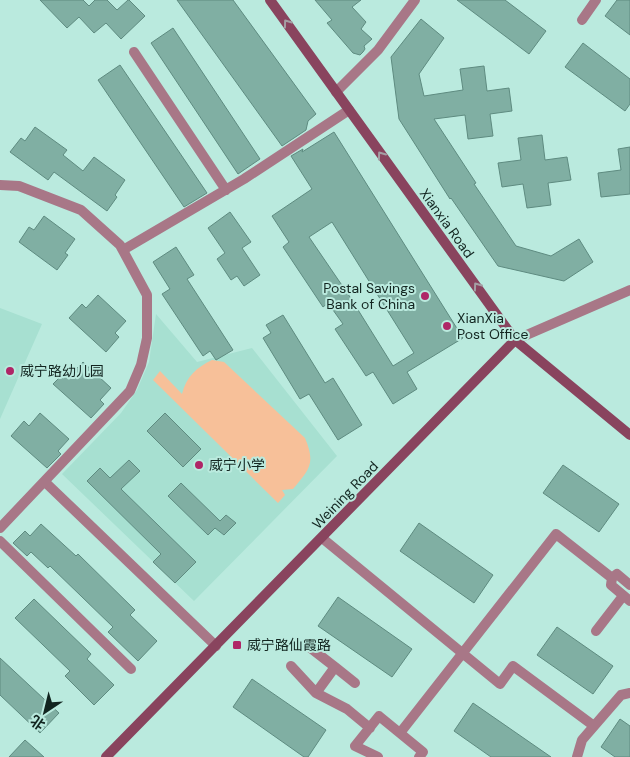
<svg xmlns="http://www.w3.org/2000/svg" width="630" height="757" font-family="'DM Sans','Noto Sans SC',sans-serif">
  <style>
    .built { fill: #a7e0d1 }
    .green { fill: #f7c099 }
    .building { fill: #80afa3; stroke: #5e8b80; fill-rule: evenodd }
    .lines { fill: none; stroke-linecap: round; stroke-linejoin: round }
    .minor { stroke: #a87787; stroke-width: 10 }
    .tertiary { stroke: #a87787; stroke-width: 10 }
    .secondary { stroke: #89445e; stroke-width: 10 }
    .oneway { stroke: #a49fa4 }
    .poi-dot { fill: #af2667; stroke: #baeade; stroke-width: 2 }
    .labels { text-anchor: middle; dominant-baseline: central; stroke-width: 4; stroke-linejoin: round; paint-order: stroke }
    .street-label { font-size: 14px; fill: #122520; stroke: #baeade }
    .poi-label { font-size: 14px; fill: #122520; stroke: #baeade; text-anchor: start }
  </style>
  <rect width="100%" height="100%" fill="#baeade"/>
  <path class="built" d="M0,308L42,324L0,419Z
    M156,314L197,362L252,348L337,456L194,601L62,474L121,413L137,390L149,362Z"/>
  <path class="green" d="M212,360L224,362L305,438C316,464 309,470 293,489L282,490L285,495L278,503L153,380L160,371L182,394C186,377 197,367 212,360Z"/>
  <path class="building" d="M40,0H83L89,6L95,0H107L117,10L128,0H129L145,16L121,39L106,23L94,33L79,17L67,28Z
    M177,0H233L316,114L308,121L306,130L282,146Z
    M315,0H361L352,7L366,22L361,29L372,39L364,46L365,49L363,52L360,55L353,53L327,23L332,20Z
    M457,0H505L546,31L529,54Z
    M617,0H630V35L605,16Z
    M421,19L444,38L419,74L424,96L463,90L460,69L484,66L487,91L509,88L512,111L490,114L493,136L468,139L465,115L434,119L476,183L474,184L516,246L551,256L579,239L593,262L564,281L498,266L451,198L450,199L399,119L391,57Z
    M173,28L260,159L238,174L151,43Z
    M583,43L630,79V104L625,111L565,67Z
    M120,65L207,193L184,207L98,80Z
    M35,127L67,150L63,155L83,171L94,157L125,180L115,195L117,197L107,211L54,172L48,180L10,152L21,138L25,141Z
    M334,132L463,338L407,372L417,389L393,404L373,372L366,376L335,329L343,324L328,303L323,307L283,247L289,242L272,216L312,189L291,156L303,149L302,152ZM332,222L414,353L393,366L350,297L309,237Z
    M542,135L545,160L567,157L571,180L548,183L551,205L527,208L523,184L502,187L498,163L521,160L518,138Z
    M630,147V194L601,197L598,173L621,170L618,149Z
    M230,212L251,242L242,248L260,275L244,286L237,276L231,280L217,259L225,253L208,228Z
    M44,216L75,239L65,253L68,255L57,270L19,242L29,227L34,230Z
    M176,247L194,275L187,279L233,350L216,360L210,351L203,356L162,294L170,289L153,262Z
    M98,295L126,321L115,333L119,337L106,352L69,318L82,304L86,308Z
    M283,315L325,383L333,378L362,425L338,440L309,394L300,399L263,338L271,333L266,325Z
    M83,362L111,388L100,400L104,404L91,418L53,384L67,370L71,374Z
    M40,413L69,439L58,451L61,454L47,468L11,436L24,421L29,426Z
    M165,413L201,449L183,467L147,431Z
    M129,460L140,471L121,489L196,562L175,583L153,562L161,554L87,481L100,468L110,478Z
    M563,465L619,504L599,532L543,493Z
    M181,483L220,521L226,515L236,523L224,535L215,528L208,535L168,496Z
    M419,523L493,575L474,603L400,551Z
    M41,524L76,556L78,554L135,610L130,615L157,641L138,661L108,632L113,627L50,566L48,568L31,552L27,556L13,543L25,531L30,536Z
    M338,597L412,649L392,677L318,626Z
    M34,599L91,654L87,659L114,685L94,705L65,676L70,671L15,618Z
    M557,627L613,666L593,694L537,655Z
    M0,658L59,713L40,733L0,695Z
    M252,679L326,730L308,757H304L233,707Z
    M473,703L551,757H491L454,731Z
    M620,719L630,726V757H615L601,747Z
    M25,740L44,757H9Z"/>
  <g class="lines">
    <path class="minor" d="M582,20L596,0
      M134,52L226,190
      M336,92L378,50L415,0
      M0,185L19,186L81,210L120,245L147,295V338L141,365L130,391L0,528
      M123,250L244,179L349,110
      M45,482L216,646
      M322,538L500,684L513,666L594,726
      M0,541L131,669
      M630,585L617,574L612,578L611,585L630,601
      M596,631L623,596
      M308,646L335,667
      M291,666L316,693L347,709L370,728
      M316,693L335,667L355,683
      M400,733L556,534L612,578
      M378,757L355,746L379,716L423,752L419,757
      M577,757L582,740L621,695L630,693"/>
    <path class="tertiary" d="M515,340L630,290"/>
    <path class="secondary" d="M270,0L515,340L630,435
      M106,757L515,340"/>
  </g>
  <defs><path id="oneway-chevron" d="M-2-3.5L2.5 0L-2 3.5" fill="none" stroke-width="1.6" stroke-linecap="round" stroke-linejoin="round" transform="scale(1.25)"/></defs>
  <g class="oneway">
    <use href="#oneway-chevron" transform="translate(287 23) rotate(-126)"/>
    <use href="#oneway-chevron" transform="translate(381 155) rotate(-126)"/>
    <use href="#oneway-chevron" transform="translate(477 286) rotate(-126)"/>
  </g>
  <g class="poi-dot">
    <circle cx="425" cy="296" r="5"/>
    <circle cx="447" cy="326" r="5"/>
    <circle cx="10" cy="371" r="5"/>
    <circle cx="199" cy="465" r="5"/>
    <rect x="232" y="640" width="10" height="10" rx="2.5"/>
  </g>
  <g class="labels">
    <g class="street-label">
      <text transform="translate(447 223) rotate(54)">Xianxia Road</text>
      <text transform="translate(345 495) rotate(-46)">Weining Road</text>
    </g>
    <g class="poi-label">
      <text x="415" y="288" text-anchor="end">Postal Savings<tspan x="415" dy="16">Bank of China</tspan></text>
      <text x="457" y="318">XianXia<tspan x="457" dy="16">Post Office</tspan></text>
      <text x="20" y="371">威宁路幼儿园</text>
      <text x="209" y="465">威宁小学</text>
      <text x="247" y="645">威宁路仙霞路</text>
    </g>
  </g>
  <g transform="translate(45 712) rotate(215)" stroke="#baeade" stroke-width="4" paint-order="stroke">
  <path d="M0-4L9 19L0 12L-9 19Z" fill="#122520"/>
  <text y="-8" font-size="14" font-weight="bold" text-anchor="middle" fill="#122520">北</text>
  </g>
</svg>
